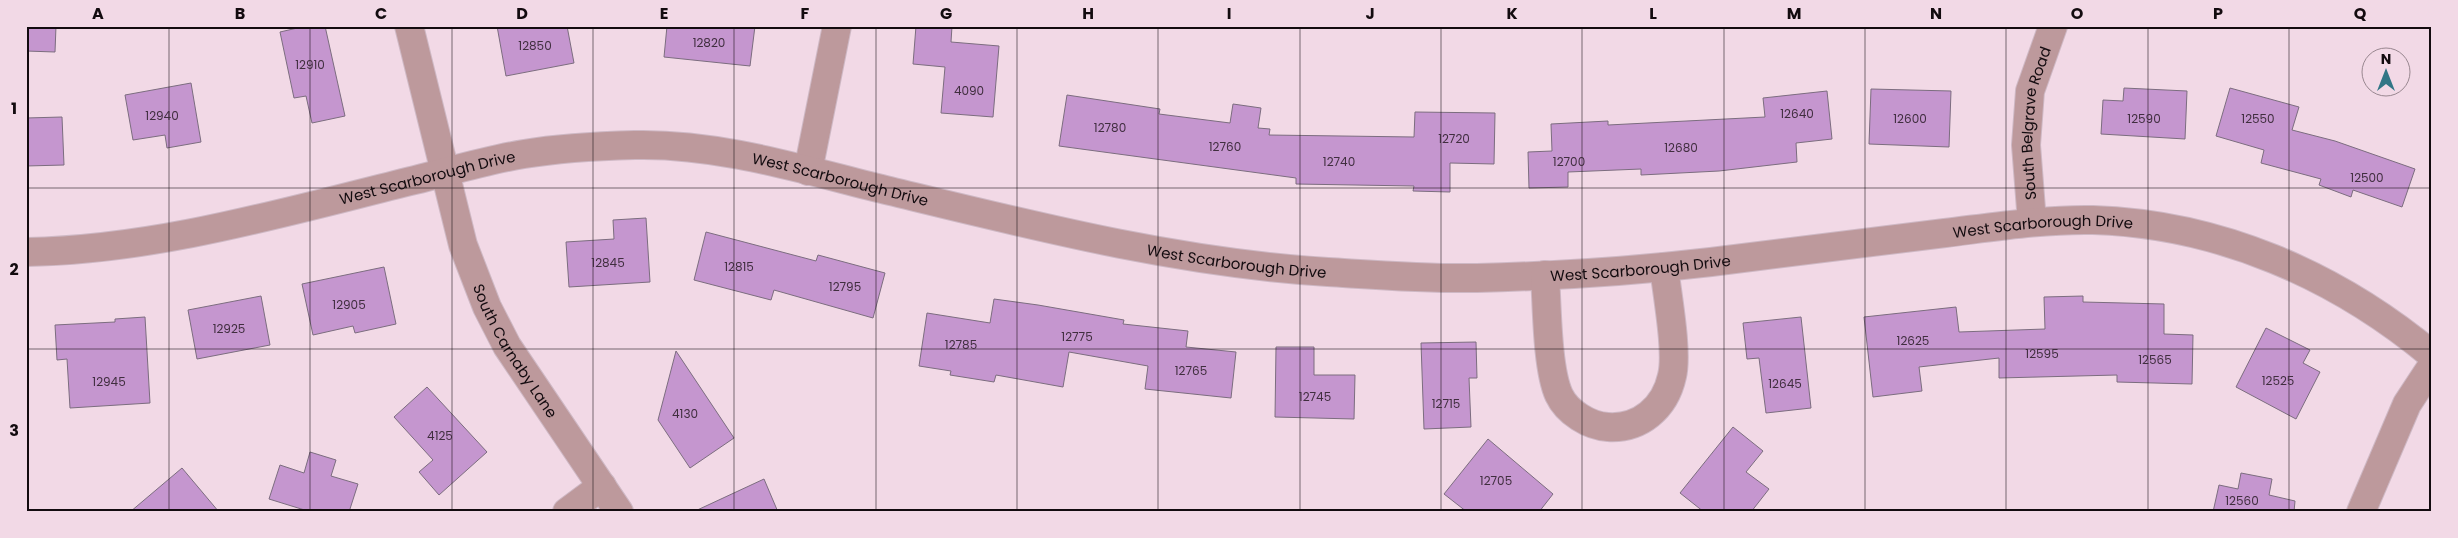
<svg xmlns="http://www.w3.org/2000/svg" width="2458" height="538" font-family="Poppins,sans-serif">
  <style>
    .building { fill: #c596cf; stroke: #7c6d7f }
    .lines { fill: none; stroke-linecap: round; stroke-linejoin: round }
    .minor-casing { stroke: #ceb8c4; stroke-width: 30 }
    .minor { stroke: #bd999c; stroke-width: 28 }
    .grid { fill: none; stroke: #130b0f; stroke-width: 1; stroke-opacity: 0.55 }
    .labels { text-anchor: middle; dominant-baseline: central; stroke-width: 4.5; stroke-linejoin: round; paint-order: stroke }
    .number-label { font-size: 12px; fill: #402e3f }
    .street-label { font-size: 15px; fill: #130b0f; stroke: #f2d9e6 }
    .neatline { fill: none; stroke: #130b0f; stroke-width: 2 }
    .grid-label { font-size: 16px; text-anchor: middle; font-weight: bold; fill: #130b0f }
  </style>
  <rect width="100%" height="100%" fill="#f2d9e6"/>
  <path class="building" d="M26,26H56L55,52L26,51Z
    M306,26H325L345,116L312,123L306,96L294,98L280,32Z
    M497,26H567L574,63L506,76Z
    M667,26H755L750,66L664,57Z
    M916,26H952L951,42L999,46L993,117L941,113L945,67L913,64Z
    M191,83L201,142L167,148L165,135L133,140L125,95Z
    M2124,88L2187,91L2185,139L2101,134L2103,100L2123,101Z
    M2230,88L2299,107L2292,130L2335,141L2415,169L2402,207L2353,190L2351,197L2319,185L2321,179L2261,163L2264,150L2216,136Z
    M1871,89L1951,91L1949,147L1869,144Z
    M1827,91L1832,139L1796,143L1797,162L1719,171L1641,175V169L1568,172V187L1529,188L1528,152L1552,151L1551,124L1608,121V125L1765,117L1763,98Z
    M1067,95L1160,109L1159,114L1230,123L1233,104L1261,108L1258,128L1270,129L1269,135L1414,137L1415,112L1495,113L1494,164L1450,163V192L1413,191L1414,186L1296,184V178L1059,146Z
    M62,117L64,165L26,166V118Z
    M646,218L650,282L569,287L566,242L614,239L613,220Z
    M706,232L816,261L818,255L885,273L873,318L774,290L771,300L694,280Z
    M384,267L396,324L355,333L353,326L313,335L302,284Z
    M261,296L270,345L197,359L188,310Z
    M2083,296V302L2164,304V334L2193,335L2192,384L2117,382V375L1999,378V358L1919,367L1922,391L1873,397L1864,317L1956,307L1959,332L2045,329L2044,297Z
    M994,299L1038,305L1124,320L1123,324L1188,331L1186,347L1236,352L1231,398L1145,389L1148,366L1069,352L1063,387L996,375L994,382L950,375L951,371L919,366L927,313L990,323Z
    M145,317L150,403L70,408L67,359L57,360L55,325L115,322V319Z
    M1801,317L1811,408L1766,413L1759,358L1747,359L1743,323Z
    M2266,328L2310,350L2303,363L2320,372L2296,419L2236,387Z
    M1476,342L1477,378H1469L1471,427L1424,429L1421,343Z
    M1276,347H1314V375H1355L1354,419L1275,417Z
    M676,351L734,438L690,468L658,420Z
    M427,387L487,452L439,495L419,472L433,460L394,417Z
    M1733,427L1763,451L1746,472L1769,489L1751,512H1704L1680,493Z
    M1488,439L1553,494L1539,512H1467L1444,494Z
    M310,452L336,460L331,476L358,484L349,512H311L269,499L280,465L304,473Z
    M182,468L219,512H130Z
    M2241,473L2272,479L2269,495L2295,501L2294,512H2213L2219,485L2238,489Z
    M764,479L778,512H693Z"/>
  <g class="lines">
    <defs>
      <g id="minor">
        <path id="s1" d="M409,26L463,245L487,307L507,346L619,512"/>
        <path d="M808,171L837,26"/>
        <path id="s2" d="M2032,222L2026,145L2030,91L2053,26"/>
        <path id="s3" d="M26,252C158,250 288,211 415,180C451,171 487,160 524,154C560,148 598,146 635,145C721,143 807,171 890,191C1034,226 1179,263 1328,272C1377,275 1428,279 1477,278C1555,276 1634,271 1711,262C1789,253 1867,243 1945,233C1994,227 2044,219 2093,220C2219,224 2336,275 2432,355"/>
        <path d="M1545,275C1547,306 1547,369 1559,395C1567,412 1589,426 1608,427C1640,429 1665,408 1672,376C1678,352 1667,294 1664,267"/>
        <path d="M567,512L602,486"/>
        <path d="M2361,512L2407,404L2432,366"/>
      </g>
    </defs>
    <use href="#minor" class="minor-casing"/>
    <use href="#minor" class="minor"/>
  </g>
  <path class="grid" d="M169,26V512M310,26V512M452,26V512M593,26V512M734,26V512M876,26V512M1017,26V512M1158,26V512M1300,26V512M1441,26V512M1582,26V512M1724,26V512M1865,26V512M2006,26V512M2148,26V512M2289,26V512M26,188H2432M26,349H2432"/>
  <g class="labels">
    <g class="number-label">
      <text x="709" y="42">12820</text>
      <text x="535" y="45">12850</text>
      <text x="310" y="64">12910</text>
      <text x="969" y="90">4090</text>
      <text x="1797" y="113">12640</text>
      <text x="162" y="115">12940</text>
      <text x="1910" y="118">12600</text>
      <text x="2144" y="118">12590</text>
      <text x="2258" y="118">12550</text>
      <text x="1110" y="127">12780</text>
      <text x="1454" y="138">12720</text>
      <text x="1225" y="146">12760</text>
      <text x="1681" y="147">12680</text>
      <text x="1339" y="161">12740</text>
      <text x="1569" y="161">12700</text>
      <text x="2367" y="177">12500</text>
      <text x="608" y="262">12845</text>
      <text x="739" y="266">12815</text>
      <text x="845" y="286">12795</text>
      <text x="349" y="304">12905</text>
      <text x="229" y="328">12925</text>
      <text x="1077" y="336">12775</text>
      <text x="1913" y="340">12625</text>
      <text x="961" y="344">12785</text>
      <text x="2042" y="353">12595</text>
      <text x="2155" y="359">12565</text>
      <text x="1191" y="370">12765</text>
      <text x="2278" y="380">12525</text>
      <text x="109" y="381">12945</text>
      <text x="1785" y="383">12645</text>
      <text x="1315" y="396">12745</text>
      <text x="1446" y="403">12715</text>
      <text x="685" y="413">4130</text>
      <text x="440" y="435">4125</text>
      <text x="1496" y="480">12705</text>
      <text x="2242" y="500">12560</text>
    </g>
    <g class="street-label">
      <text stroke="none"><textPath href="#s2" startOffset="100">South Belgrave Road</textPath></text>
      <text stroke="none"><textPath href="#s3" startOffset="409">West Scarborough Drive</textPath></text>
      <text stroke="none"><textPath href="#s3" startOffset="829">West Scarborough Drive</textPath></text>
      <text stroke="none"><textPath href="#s3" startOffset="2044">West Scarborough Drive</textPath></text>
      <text stroke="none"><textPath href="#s3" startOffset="1234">West Scarborough Drive</textPath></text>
      <text stroke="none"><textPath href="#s3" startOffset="1639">West Scarborough Drive</textPath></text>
      <text stroke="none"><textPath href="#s1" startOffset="344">South Carnaby Lane</textPath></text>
    </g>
  </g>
  <rect width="2458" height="538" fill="none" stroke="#f2d9e6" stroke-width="55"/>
  <g transform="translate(2386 72)"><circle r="24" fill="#f2d9e6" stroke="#998790"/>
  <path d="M0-4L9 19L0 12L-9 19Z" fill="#327686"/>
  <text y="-8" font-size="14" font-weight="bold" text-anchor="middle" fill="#130b0f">N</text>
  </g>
  <rect x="28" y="28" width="2402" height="482" class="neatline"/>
  <g class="grid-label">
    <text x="98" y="19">A</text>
    <text x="240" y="19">B</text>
    <text x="381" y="19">C</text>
    <text x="522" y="19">D</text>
    <text x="664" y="19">E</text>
    <text x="805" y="19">F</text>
    <text x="946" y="19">G</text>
    <text x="1088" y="19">H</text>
    <text x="1229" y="19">I</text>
    <text x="1370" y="19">J</text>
    <text x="1512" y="19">K</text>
    <text x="1653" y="19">L</text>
    <text x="1794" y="19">M</text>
    <text x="1936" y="19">N</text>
    <text x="2077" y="19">O</text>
    <text x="2218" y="19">P</text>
    <text x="2360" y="19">Q</text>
    <text x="14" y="114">1</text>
    <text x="14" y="275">2</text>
    <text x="14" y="436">3</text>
  </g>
</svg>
